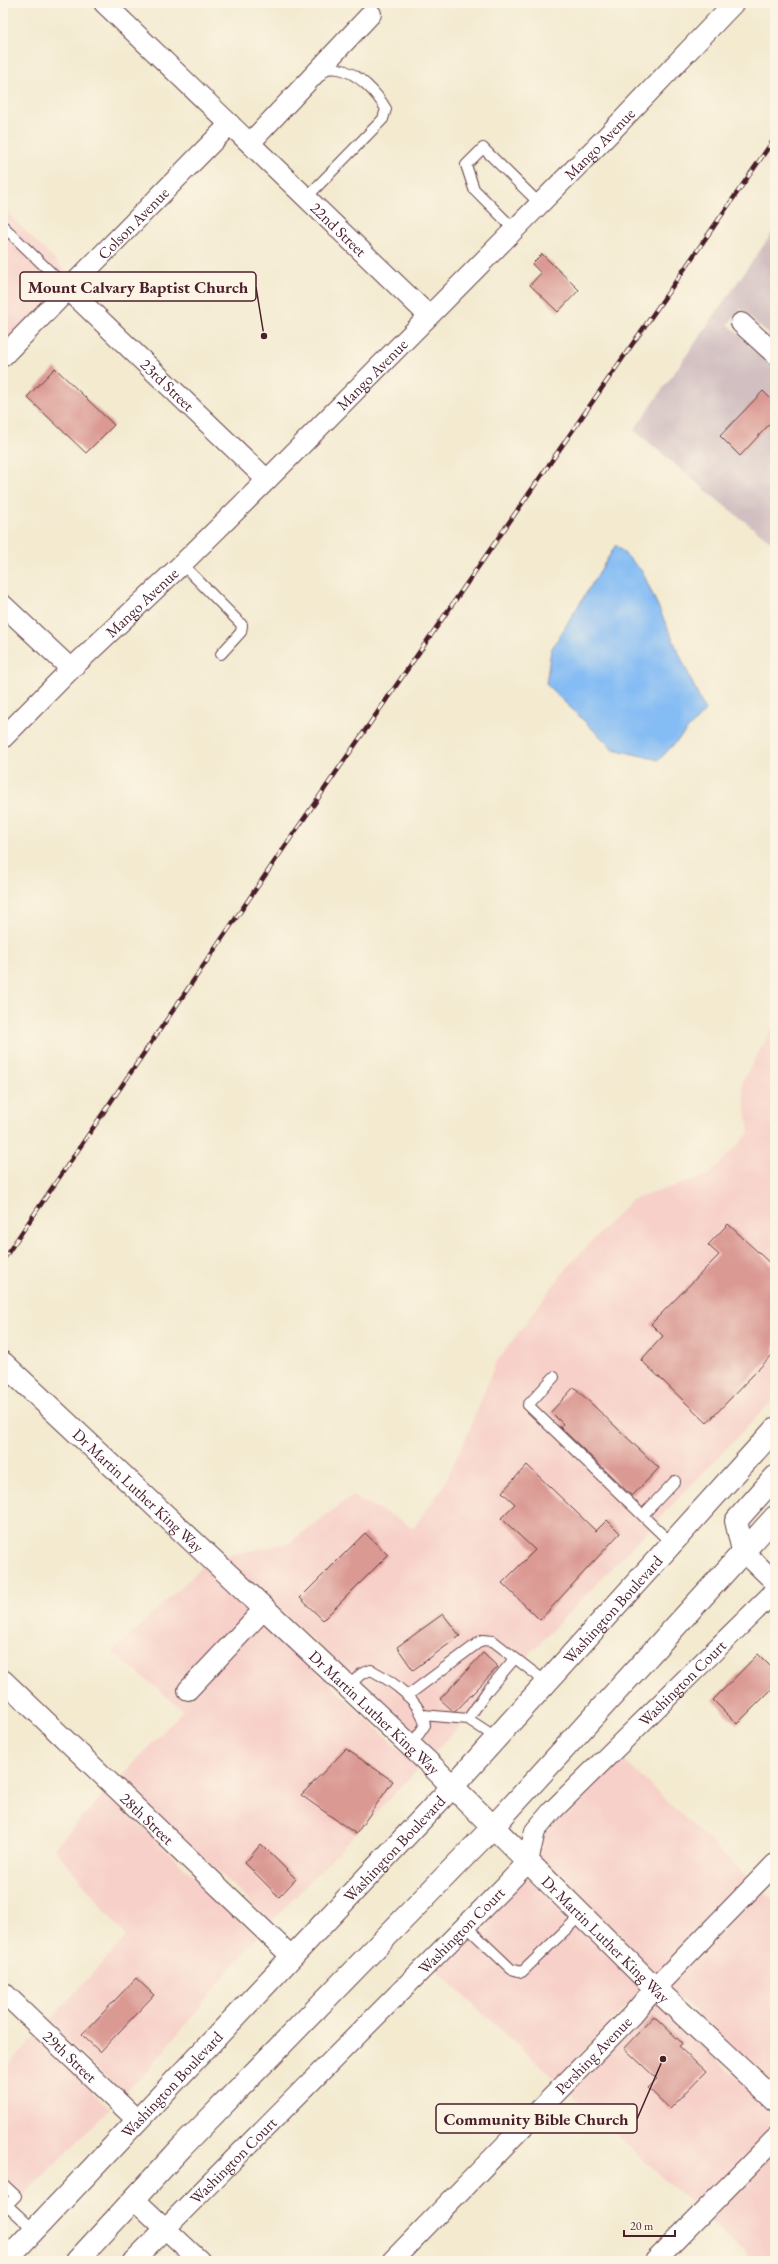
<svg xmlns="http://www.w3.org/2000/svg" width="778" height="2264" font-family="'EB Garamond',serif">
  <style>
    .built { fill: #f7d1c9 }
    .industrial { fill: #d2bfc1 }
    .water { fill: #84bcf4; stroke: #676e90 }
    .building { fill: #da9993 }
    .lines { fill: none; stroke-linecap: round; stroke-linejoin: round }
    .service-casing { stroke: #633d44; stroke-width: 12 }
    .minor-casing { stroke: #633d44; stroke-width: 22 }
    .tertiary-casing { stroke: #633d44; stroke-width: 24 }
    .primary-casing { stroke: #633d44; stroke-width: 24 }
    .service { stroke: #fff; stroke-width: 10 }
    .minor { stroke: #fff; stroke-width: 20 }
    .tertiary { stroke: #fff; stroke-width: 22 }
    .primary { stroke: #fff; stroke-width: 22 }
    .rail-casing { stroke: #4a1f2b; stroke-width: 4.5 }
    .rail { stroke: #fcf5e5; stroke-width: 3; stroke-dasharray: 9; stroke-linecap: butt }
    .labels { text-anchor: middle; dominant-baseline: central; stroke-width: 3; stroke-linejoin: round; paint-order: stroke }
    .street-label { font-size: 16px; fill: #4a1f2b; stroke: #fcf5e5 }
    .leader { fill: none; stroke: #4a1f2b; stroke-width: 1.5 }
    .callout-dot { fill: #4a1f2b; stroke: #fcf5e5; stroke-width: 1.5 }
    .callout { fill: #fcf5e5; stroke: #4a1f2b; stroke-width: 1.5 }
    .callout-label { font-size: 17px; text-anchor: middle; font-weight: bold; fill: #4a1f2b }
  </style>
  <rect width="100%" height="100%" fill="#fcf5e5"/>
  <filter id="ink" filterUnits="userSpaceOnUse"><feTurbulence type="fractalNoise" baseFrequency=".025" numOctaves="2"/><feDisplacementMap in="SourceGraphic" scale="8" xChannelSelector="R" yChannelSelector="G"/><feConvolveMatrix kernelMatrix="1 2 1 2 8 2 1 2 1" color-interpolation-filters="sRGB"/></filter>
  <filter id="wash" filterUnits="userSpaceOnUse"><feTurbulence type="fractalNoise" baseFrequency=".012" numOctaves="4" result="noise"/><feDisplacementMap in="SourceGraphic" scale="16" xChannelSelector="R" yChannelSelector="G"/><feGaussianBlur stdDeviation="0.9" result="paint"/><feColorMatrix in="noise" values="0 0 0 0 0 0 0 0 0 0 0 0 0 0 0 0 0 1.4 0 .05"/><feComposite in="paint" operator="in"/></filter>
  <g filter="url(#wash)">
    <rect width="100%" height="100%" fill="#f3ead0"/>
    <path class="built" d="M3,209L76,281L3,356Z
      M775,1024V1398L433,1754L224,1556L289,1543L352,1496L414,1527L444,1485L470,1429L495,1364L565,1270L631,1200L709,1175L749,1133L742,1082Z
      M204,1565L419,1768L271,1922L120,1778L183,1710L113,1652Z
      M620,1757L749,1878L656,1974L538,1858L543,1835Z
      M106,1792L257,1937L149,2069L124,2094L48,2022L126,1937L54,1848Z
      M527,1876L642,1989L556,2080L435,1969Z
      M762,1890L775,1902V2087L668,1987Z
      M655,2001L775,2114V2126L695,2207L569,2092Z
      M35,2036L110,2109L3,2216V2071Z
      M775,2151V2261H754L708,2219Z"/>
    <path class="industrial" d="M775,229V341L741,309L728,324L775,368V543H773L721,503L634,430Z"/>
    <path class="water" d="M616,545L642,571L705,711L659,760L613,749L546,684L551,650Z"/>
    <g id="blocks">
      <path class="building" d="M542,254L579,290L558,312L530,285L541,273L532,264Z
        M55,368L114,425L86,453L27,397Z
        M763,391L775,403V418L740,456L720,436Z
        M728,1224L775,1268V1352L707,1423L641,1360L663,1336L651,1324L719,1255L708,1245Z
        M574,1387L659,1468L632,1496L560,1427L563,1424L551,1412Z
        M527,1465L596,1531L607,1520L620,1533L540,1620L502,1583L535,1550L501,1518L515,1504L502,1492Z
        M365,1533L388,1555L323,1620L300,1598Z
        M443,1614L460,1636L413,1670L397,1647Z
        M483,1653L498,1667L456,1711H453L440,1699Z
        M758,1654L775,1671V1686L737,1724L713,1700Z
        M346,1749L393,1781L356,1834L301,1795Z
        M261,1844L296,1879L279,1897L245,1863Z
        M136,1978L154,1995L100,2052L82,2035Z
        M654,2016L682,2043L679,2047L706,2072L670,2109L648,2088L657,2079L624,2048Z"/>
    </g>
  </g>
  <g filter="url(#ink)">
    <use href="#blocks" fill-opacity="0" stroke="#633d44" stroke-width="1"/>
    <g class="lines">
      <defs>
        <path id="service" d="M307,197L383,119L386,109C377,93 358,73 339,69C334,68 326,69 320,69
          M3,226L68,289
          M514,229L474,189L466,165L483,148L539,203
          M182,564L242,625L241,632L221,654
          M554,1377L528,1405L671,1543
          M643,1515L675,1481
          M348,1687L361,1674L371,1670C392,1681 421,1701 425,1725L411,1746
          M407,1696L482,1640L493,1641L546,1682
          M423,1715L468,1719L497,1738
          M468,1719L488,1690L515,1658
          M466,1926L511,1969L522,1972L582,1914
          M3,2184L16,2196L7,2205L34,2230"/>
        <g id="minor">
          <path id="s1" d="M104,3L428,315"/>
          <path d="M250,143L371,14"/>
          <path id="s2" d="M68,289L267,480"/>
          <path d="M741,323L775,354"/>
          <path id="s3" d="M3,356L230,124"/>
          <path d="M3,605L71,669"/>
          <path id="s4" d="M3,738L71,669L182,564L267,480L607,136L734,3"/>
          <path d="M743,1551L775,1582"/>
          <path id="s5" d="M3,1680L291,1956"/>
          <path d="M188,1690L265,1608"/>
          <path id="s6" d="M3,1992L137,2120"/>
          <path d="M134,2199L200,2261"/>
          <path id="s7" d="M133,2261L505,1886L528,1862L535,1831L552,1811L775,1591"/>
          <path id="s8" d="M392,2261L632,2015L655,1988L775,1864"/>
          <path d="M655,2261L775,2139"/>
        </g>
        <g id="tertiary">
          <path id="s9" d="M3,1363L430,1764L655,1988L775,2100"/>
        </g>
        <g id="primary">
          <path d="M743,1551L736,1521L775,1477"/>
          <path id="s10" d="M5,2261L453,1786L775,1429"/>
          <path d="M77,2261L182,2147L493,1827L775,1517"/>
        </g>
      </defs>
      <use href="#service" class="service-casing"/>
      <use href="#minor" class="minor-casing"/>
      <use href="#tertiary" class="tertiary-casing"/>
      <use href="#primary" class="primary-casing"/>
      <use href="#service" class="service"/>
      <use href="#minor" class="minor"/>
      <use href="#tertiary" class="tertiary"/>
      <use href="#primary" class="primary"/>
      <defs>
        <path id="rail" d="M3,1260L283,849L775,138"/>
      </defs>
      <use href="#rail" class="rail-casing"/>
      <use href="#rail" class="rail"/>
    </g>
  </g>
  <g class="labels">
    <g class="street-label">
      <text stroke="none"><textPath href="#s4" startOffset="842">Mango Avenue</textPath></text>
      <text stroke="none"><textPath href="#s3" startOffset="186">Colson Avenue</textPath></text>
      <text stroke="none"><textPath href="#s1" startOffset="326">22nd Street</textPath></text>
      <text stroke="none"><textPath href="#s4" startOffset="518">Mango Avenue</textPath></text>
      <text stroke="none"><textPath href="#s2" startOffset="138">23rd Street</textPath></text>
      <text stroke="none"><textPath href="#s4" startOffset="194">Mango Avenue</textPath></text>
      <text stroke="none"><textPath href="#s9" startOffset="186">Dr Martin Luther King Way</textPath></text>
      <text stroke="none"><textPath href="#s10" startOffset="891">Washington Boulevard</textPath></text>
      <text stroke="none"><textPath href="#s7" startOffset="802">Washington Court</textPath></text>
      <text stroke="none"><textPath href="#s9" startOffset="510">Dr Martin Luther King Way</textPath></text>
      <text stroke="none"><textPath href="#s5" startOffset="200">28th Street</textPath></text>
      <text stroke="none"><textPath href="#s10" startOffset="567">Washington Boulevard</textPath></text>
      <text stroke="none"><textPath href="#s7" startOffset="466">Washington Court</textPath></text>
      <text stroke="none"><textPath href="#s9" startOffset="834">Dr Martin Luther King Way</textPath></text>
      <text stroke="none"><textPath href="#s8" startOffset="288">Pershing Avenue</textPath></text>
      <text stroke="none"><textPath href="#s6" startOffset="93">29th Street</textPath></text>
      <text stroke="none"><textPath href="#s10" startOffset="243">Washington Boulevard</textPath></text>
      <text stroke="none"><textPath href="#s7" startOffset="142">Washington Court</textPath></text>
    </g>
  </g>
  <path class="leader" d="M264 336L256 287M663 2059L637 2119"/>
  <g class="callout-dot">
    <circle cx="264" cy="336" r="4"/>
    <circle cx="663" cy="2059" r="4"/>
  </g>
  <g class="callout">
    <rect x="20" y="272" width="236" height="29" rx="4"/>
    <rect x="436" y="2104" width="201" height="29" rx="4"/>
  </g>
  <g class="callout-label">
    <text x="138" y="293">Mount Calvary Baptist Church</text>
    <text x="536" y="2125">Community Bible Church</text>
  </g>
  <rect width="778" height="2264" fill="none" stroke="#fcf5e5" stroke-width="16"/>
  <path d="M624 2230v6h51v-6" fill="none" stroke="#4a1f2b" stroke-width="2"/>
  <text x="630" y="2230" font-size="12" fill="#4a1f2b" stroke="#fcf5e5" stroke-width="3" paint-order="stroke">20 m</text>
</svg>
